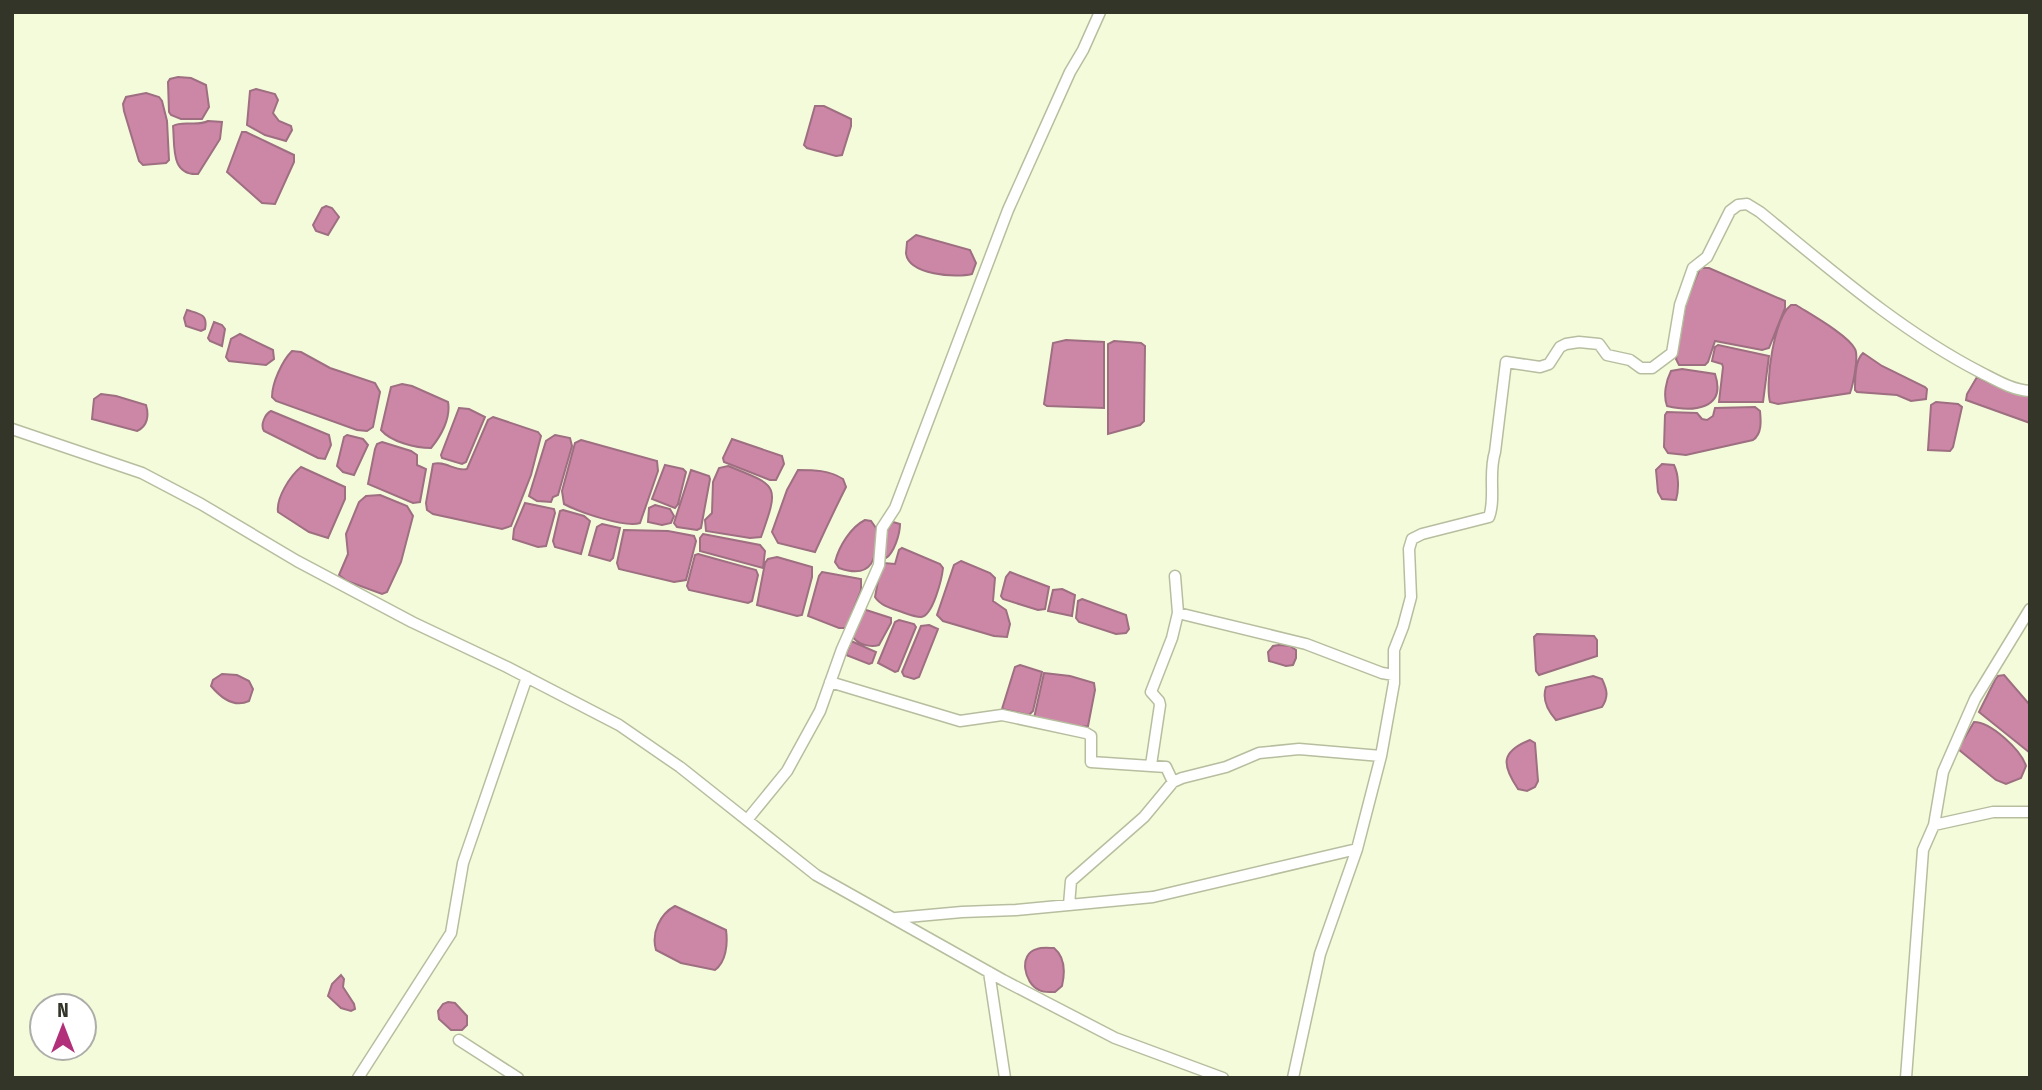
<svg xmlns="http://www.w3.org/2000/svg" width="2042" height="1090" font-family="'Fira Sans Condensed',sans-serif">
  <style>
    .water { fill: #cc87a7; stroke: #9e6e81; stroke-width: 2 }
    .lines { fill: none; stroke-linecap: round; stroke-linejoin: round }
    .minor-casing { stroke: #b7be9f; stroke-width: 13 }
    .minor { stroke: #fff; stroke-width: 10 }
  </style>
  <rect width="100%" height="100%" fill="#f4fbdb"/>
  <path class="water" d="M178,77L191,78L206,85L209,107L202,119H181L171,115L169,112L168,82L170,79Z
    M256,89L275,94L278,100L273,113L279,121L291,126L292,130L286,141L265,135L247,125L250,91Z
    M146,93L159,97L162,101L167,121L169,160L166,163L143,165L139,161L124,111L123,104L126,97Z
    M815,106H824L851,119V126L842,155L836,156L807,148L804,145Z
    M208,121L222,122L220,139L198,174C170,176 175,145 173,126C183,120 197,127 208,121Z
    M242,132H246L294,155V162L275,204L262,203L227,172Z
    M326,206L332,208L339,217L328,235L316,231L313,225L322,208Z
    M916,235L970,250L976,263L972,274C956,278 908,275 906,253C906,253 907,243 907,242Z
    M1700,268H1709L1785,301V308L1769,348L1762,350L1715,341L1708,362L1705,365H1679L1676,359L1686,302Z
    M1791,305H1796C1810,314 1848,335 1855,349C1859,356 1853,385 1850,393L1778,404L1770,402C1765,382 1774,318 1791,305Z
    M187,310C200,314 208,314 205,329L201,331L186,326L184,318Z
    M214,322L222,325L225,329L222,346L210,341L208,338Z
    M240,334L273,350L274,359L266,365L229,361L226,357L231,339Z
    M1066,340L1104,342V408L1047,406L1044,404L1053,343Z
    M1114,341L1141,343L1145,346L1144,421L1140,425L1108,434V344Z
    M1718,345L1769,356L1763,402H1719L1723,367L1722,364L1712,361L1715,347Z
    M292,351L301,352L330,368L375,383L380,392L373,427L367,431L357,430L276,401L272,397C272,383 282,361 292,351Z
    M1863,353L1882,366L1925,387L1927,389L1926,399L1911,401L1897,395L1857,392L1855,390C1855,379 1855,360 1863,353Z
    M1682,369L1715,374C1727,410 1692,412 1667,406C1663,395 1666,381 1671,371Z
    M1977,377L2009,392L2030,396V423L1966,400L1967,394Z
    M402,384L412,386L448,402C451,418 441,436 431,448C416,448 391,442 381,430L391,387Z
    M101,394L116,396L146,405C149,415 148,426 137,431L92,419L94,399Z
    M1936,402L1958,404L1962,407L1953,447L1950,451L1928,450L1931,405Z
    M1755,407L1760,411C1761,421 1762,434 1753,440L1686,455L1668,453L1664,447L1665,415L1667,412L1697,413L1702,419L1707,420L1713,416L1715,408Z
    M459,408L469,409L485,417L466,462L462,464L442,458L441,455Z
    M271,411L329,435L331,445L325,459L318,458L264,431C260,425 265,414 271,411Z
    M493,417L538,432L541,436L531,475L511,526L502,529L433,514L427,510L426,503L433,464C444,460 456,472 467,469L488,420Z
    M347,435L363,439L368,445L354,475L343,472L337,466L344,437Z
    M555,435L570,438L572,446L558,495L553,497L551,502L537,501L529,496L546,441Z
    M732,439L782,456L784,464L776,480H770L724,462L723,458Z
    M581,440L657,461L658,471L640,523C625,528 579,512 564,504L562,491L575,443Z
    M382,442L411,451L417,455V465L426,469L420,502L413,503L368,484L375,449L377,444Z
    M1662,464L1674,465C1679,475 1679,490 1676,500L1662,499L1658,492L1656,470Z
    M665,465L683,469L686,472L678,504L675,508L652,499Z
    M728,466C778,486 780,484 761,537L750,538L706,531L705,520L712,513L713,482L719,468Z
    M301,467L345,487V499L328,538L309,532L278,512C276,498 290,476 301,467Z
    M691,470L709,476L710,479L701,528L697,530L677,527L674,523Z
    M798,470C814,470 829,470 843,479L846,487C835,509 825,530 815,552L778,543L772,532L787,490Z
    M380,495L407,506L413,516L401,562L387,592L382,594L347,581L339,575L348,554L346,534L359,502L366,496Z
    M525,503L554,509L555,513L546,546L538,547L513,539L514,529Z
    M655,505L670,509L674,516L671,523L662,525L648,522L649,508Z
    M563,510L584,516L590,521L581,554L555,547L553,541L560,511Z
    M865,520L871,521L876,528C878,558 873,580 839,568L835,562C839,546 851,527 865,520Z
    M893,522L900,524C900,534 894,553 886,558L884,556L885,533Z
    M602,524L620,528L613,558L610,561L589,555L597,527Z
    M624,530L668,531L694,536L696,541L686,580L674,582L619,569L617,563Z
    M703,534L760,545L765,551L763,568L700,551V538Z
    M902,548L940,564L943,568C942,578 933,616 921,617C914,617 905,613 899,611C890,608 880,605 875,597L880,570L884,563L895,564L899,550Z
    M698,554L756,570L758,575L752,601L748,603L689,590L687,586L695,555Z
    M777,557L812,567V577L802,615L797,616L757,605L765,563L768,559Z
    M961,561L990,573L995,578L993,601L1006,610L1010,624L1007,637L994,636L943,621L937,615L954,565Z
    M822,572L861,579V590L846,628H839L808,616L819,576Z
    M1010,572L1049,587L1045,609L1038,610L1003,599L1001,596L1006,577Z
    M1062,589L1075,595L1072,616L1048,611L1053,590Z
    M1082,599L1126,615L1129,629L1126,633L1116,634L1079,622L1076,618L1078,601Z
    M863,609L891,618V623L879,645C870,648 857,644 852,636Z
    M899,620L914,624L916,627L898,671L895,672L878,663L895,622Z
    M929,625L938,629L919,677L914,679L904,676L902,672L921,626Z
    M1537,634L1594,636L1597,640V656L1539,675L1536,671L1534,637Z
    M851,641L876,652L872,663L869,664L846,655Z
    M1279,645L1290,646L1296,650V658L1293,665L1286,666L1269,661L1268,652L1273,646Z
    M1020,665L1042,672L1033,711L1029,715L1002,709L1015,667Z
    M1044,673L1070,676L1094,683L1095,690L1088,726L1081,727L1034,718Z
    M222,674L237,675L249,681L253,689L249,701C234,708 221,698 211,686L213,680Z
    M2004,675L2030,705V753L1979,712L1995,680L1998,676Z
    M1593,676L1602,679C1607,690 1609,696 1602,707L1556,720C1547,710 1542,699 1546,687Z
    M1974,722C1991,722 2021,750 2026,766L2021,778L2006,784L1996,780L1958,749Z
    M1530,740L1535,743L1538,781L1535,787L1527,791L1518,789C1502,765 1500,752 1530,740Z
    M675,906L726,930C728,944 726,962 715,970L681,963L656,950C651,933 660,914 675,906Z
    M1054,948C1065,957 1065,973 1062,986L1055,992C1050,992 1044,993 1039,990C1024,983 1018,954 1037,949C1042,947 1049,948 1054,948Z
    M341,975L344,979L343,987L354,1004L355,1009L351,1011L341,1008L328,996L332,984Z
    M448,1002L455,1003L467,1016V1025L462,1030H451L439,1019L438,1011L443,1004Z"/>
  <g class="lines">
    <defs>
      <path id="minor" d="M12,429L142,473L201,504L297,561L412,622L507,667L619,725L680,767L816,875L1003,980L1115,1038L1223,1078
        M1178,613L1306,644L1382,673L1394,675
        M830,682L960,721L1002,715L1086,733L1091,736V762L1166,767L1173,782
        M1151,765L1160,705L1159,701L1151,692L1172,638L1178,613L1175,576
        M747,820L787,771L820,711L842,649L879,565L882,528L895,508L1008,210L1070,72L1083,50L1100,12
        M1934,825L1993,812H2030
        M1069,905L1071,881L1144,817L1173,782L1182,778L1226,767L1259,753L1299,749L1381,756
        M896,918L962,912L1016,910L1153,897L1357,849
        M989,972L1005,1078
        M459,1040L518,1078
        M358,1078L451,933L463,863L527,677
        M1293,1078L1320,954L1357,849L1381,756L1394,683V650L1403,627L1411,597L1409,549L1412,539L1422,534L1489,517C1496,498 1488,474 1495,452L1506,362L1540,367L1549,364L1560,347L1566,344L1579,342L1599,344L1607,355L1630,360L1641,368H1652L1672,353L1680,305L1693,268L1707,257L1730,211L1738,205L1747,204L1760,212C1830,269 1899,330 1980,372C1996,380 2012,390 2030,391
        M1906,1078L1923,850L1934,825L1943,772L1975,699L2030,609"/>
    </defs>
    <use href="#minor" class="minor-casing"/>
    <use href="#minor" class="minor"/>
  </g>
  <rect width="2042" height="1090" fill="none" stroke="#333529" stroke-width="28"/>
  <g transform="translate(63 1027)"><circle r="33" fill="#ffffff" stroke="#adaea9" stroke-width="2"/>
  <path d="M0-5L12 26L0 18L-12 26Z" fill="#b2307a"/>
  <text y="-10" font-size="19" font-weight="bold" text-anchor="middle" fill="#333529">N</text>
  </g>
</svg>
